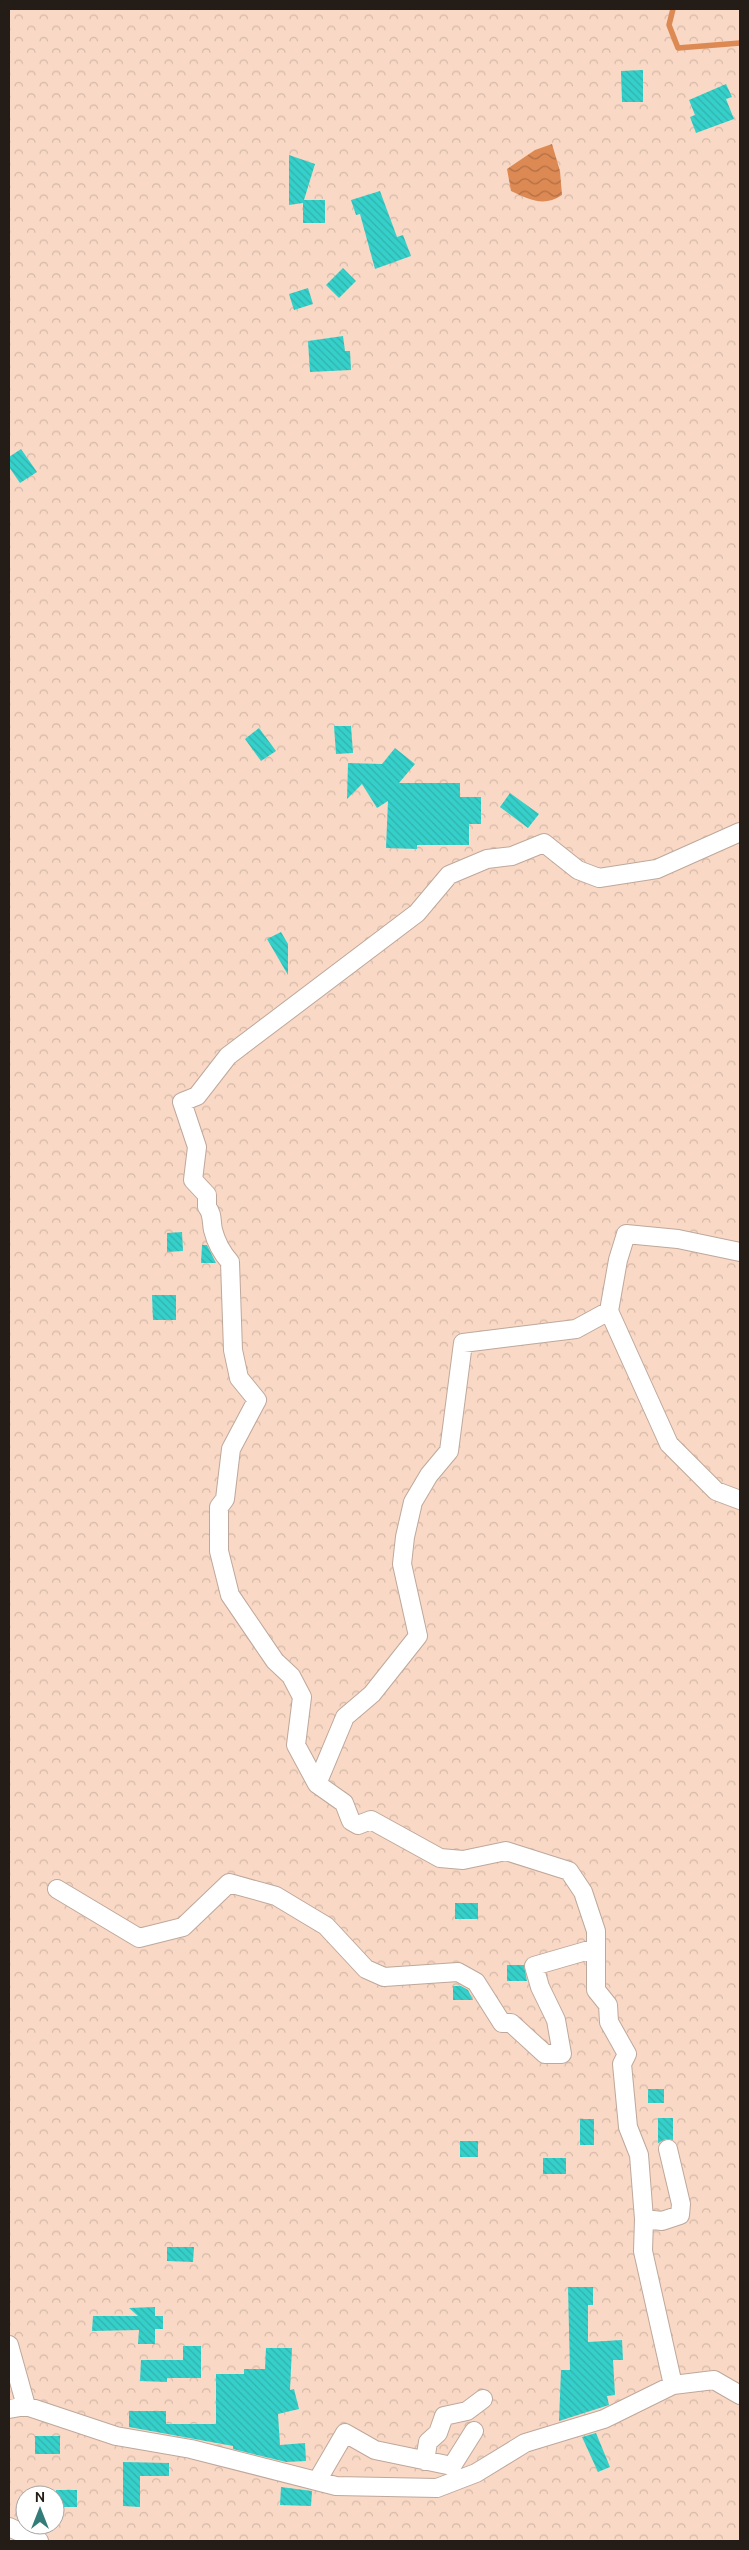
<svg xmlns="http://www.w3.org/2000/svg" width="749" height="2550" font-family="Ubuntu,sans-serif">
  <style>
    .forest { fill: url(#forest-crowns); fill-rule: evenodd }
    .water { fill: url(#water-waves) }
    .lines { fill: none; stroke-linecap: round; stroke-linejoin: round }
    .stream { stroke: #dc8953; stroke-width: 5.5 }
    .building { fill: url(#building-back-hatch) }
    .minor-casing { stroke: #bea89b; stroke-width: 20 }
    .minor { stroke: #fff; stroke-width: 18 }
  </style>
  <defs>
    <pattern id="forest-crowns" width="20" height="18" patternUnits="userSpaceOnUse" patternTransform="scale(1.25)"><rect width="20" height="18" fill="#f9d8c5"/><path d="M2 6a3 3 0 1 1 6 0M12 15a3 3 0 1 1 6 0" fill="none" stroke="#d5b9a8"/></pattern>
    <pattern id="water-waves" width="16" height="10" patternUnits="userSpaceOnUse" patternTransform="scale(1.25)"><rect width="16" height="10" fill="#dc8953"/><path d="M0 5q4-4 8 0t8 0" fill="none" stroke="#b26f44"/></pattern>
    <pattern id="building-back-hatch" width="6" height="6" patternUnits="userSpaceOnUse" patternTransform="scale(1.25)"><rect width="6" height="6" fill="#36d0ca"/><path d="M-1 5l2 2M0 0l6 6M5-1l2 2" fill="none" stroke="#30b2ad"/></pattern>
  </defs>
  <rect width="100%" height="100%" fill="#fdf3ee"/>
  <path class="forest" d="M9,9H740V2541H9ZM25,2495H55V2525H25Z"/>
  <path class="water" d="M552,144L560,171L562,195C544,207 530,200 511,191L507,169L535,150Z"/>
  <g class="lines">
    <path class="stream" d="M673,9L669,25L678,48L740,43"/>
  </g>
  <path class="building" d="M643,70V102H622L621,71Z
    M726,84L732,97L726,99L734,119L696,133L690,117L695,115L689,100Z
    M289,155L315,164L304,200H325V223H303V203L289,205Z
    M380,191L397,237L403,235L411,256L375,269L360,214L356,215L351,200Z
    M343,268L356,281L339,298L326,285Z
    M308,288L313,304L294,310L289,294Z
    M343,336L345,351H350L351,370L310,372L308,341Z
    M21,449L37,472L20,483L9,467V457Z
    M334,726H351L353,753L336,754Z
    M259,728L276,751L261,761L245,739Z
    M395,748L415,764L399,783H460V797H481V824H469V845H417V849L386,848L388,801L377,808L362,784L347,799L348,763L382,764Z
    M510,793L539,814L528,828L500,807Z
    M281,932L288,944V975L267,939Z
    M182,1232L183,1251L167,1252V1233Z
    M202,1245H207L216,1263H201Z
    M152,1295H176V1320H153Z
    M455,1903H478V1919H455Z
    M507,1965H524L527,1981H507Z
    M453,1986H461L468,1990L473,2000H453Z
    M648,2089H664V2103H648Z
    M658,2118H673V2140L666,2139L658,2143Z
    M580,2119H594V2145H580Z
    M460,2141H478V2157H460Z
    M543,2158H566V2174H543Z
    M167,2247H194L193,2262L167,2261Z
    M568,2287H593V2305H588V2342L622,2340L623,2360H613L615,2395L607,2396L609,2405L559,2421L561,2370H570Z
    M155,2307V2316H163V2329H155V2344H138L139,2330L92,2331L93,2316H138L129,2308Z
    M183,2346H201V2378H167V2382L140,2381L141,2360H183Z
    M266,2348H292L290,2390L294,2389L299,2409L278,2414L280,2445L305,2443L306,2461L286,2462L233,2449V2446L129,2427V2411H166V2424H216V2374H244V2369H265Z
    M596,2433L610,2467L598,2472L582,2437Z
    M35,2436H60V2454H35Z
    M123,2462L169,2463V2476H140V2507L123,2506Z
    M281,2487L312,2491L311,2506L280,2505Z
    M56,2490H77V2507H56Z"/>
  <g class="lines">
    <defs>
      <path id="minor" d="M609,1311L669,1444L716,1491L740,1500
        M317,1784L296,1745L302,1697L291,1676L275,1661L230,1595L219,1551V1507L225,1499L231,1449L257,1400L239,1378L233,1350L230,1262C222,1253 216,1242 213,1230C211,1221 213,1214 207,1207V1195L193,1180L197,1147L182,1102L197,1096L228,1056L417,913L449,875L487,859L512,856L544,843L578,870L599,878L657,869L740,832
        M57,1889L139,1938L183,1927L229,1883L276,1896L326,1926L366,1969L384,1977L458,1972L476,1982L502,2023H511L545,2054H562L556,2020L540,1987L534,1966L596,1948
        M644,2219L662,2221L680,2215L681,2204L668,2149
        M9,2345L26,2406L116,2436L191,2449L336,2486L437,2488L476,2473L525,2443L604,2419L673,2385L714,2380L740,2395
        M673,2385L643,2251L644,2219L639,2155L628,2127L622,2064L627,2054L609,2022L608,2005L596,1990V1931L583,1892L569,1871L506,1851L463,1860L440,1858L371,1820L358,1825L351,1821L344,1803L317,1784L345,1717L372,1694L418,1636L402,1564L405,1537L413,1502L429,1475L449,1451L463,1343L576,1329L609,1311L618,1260L626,1234L678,1239L740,1252
        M9,2409L26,2406
        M425,2461L428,2442L438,2433L444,2416L467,2411L483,2399
        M317,2481L345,2433L375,2450L452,2466L474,2431
        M9,2527L39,2541"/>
    </defs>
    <use href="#minor" class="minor-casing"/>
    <use href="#minor" class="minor"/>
  </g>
  <rect width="749" height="2550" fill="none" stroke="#241c17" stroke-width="20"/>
  <g transform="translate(40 2510)"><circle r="24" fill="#ffffff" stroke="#a7a4a2"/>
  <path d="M0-4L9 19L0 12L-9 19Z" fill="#347c79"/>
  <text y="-8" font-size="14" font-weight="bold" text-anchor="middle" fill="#241c17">N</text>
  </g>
</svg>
